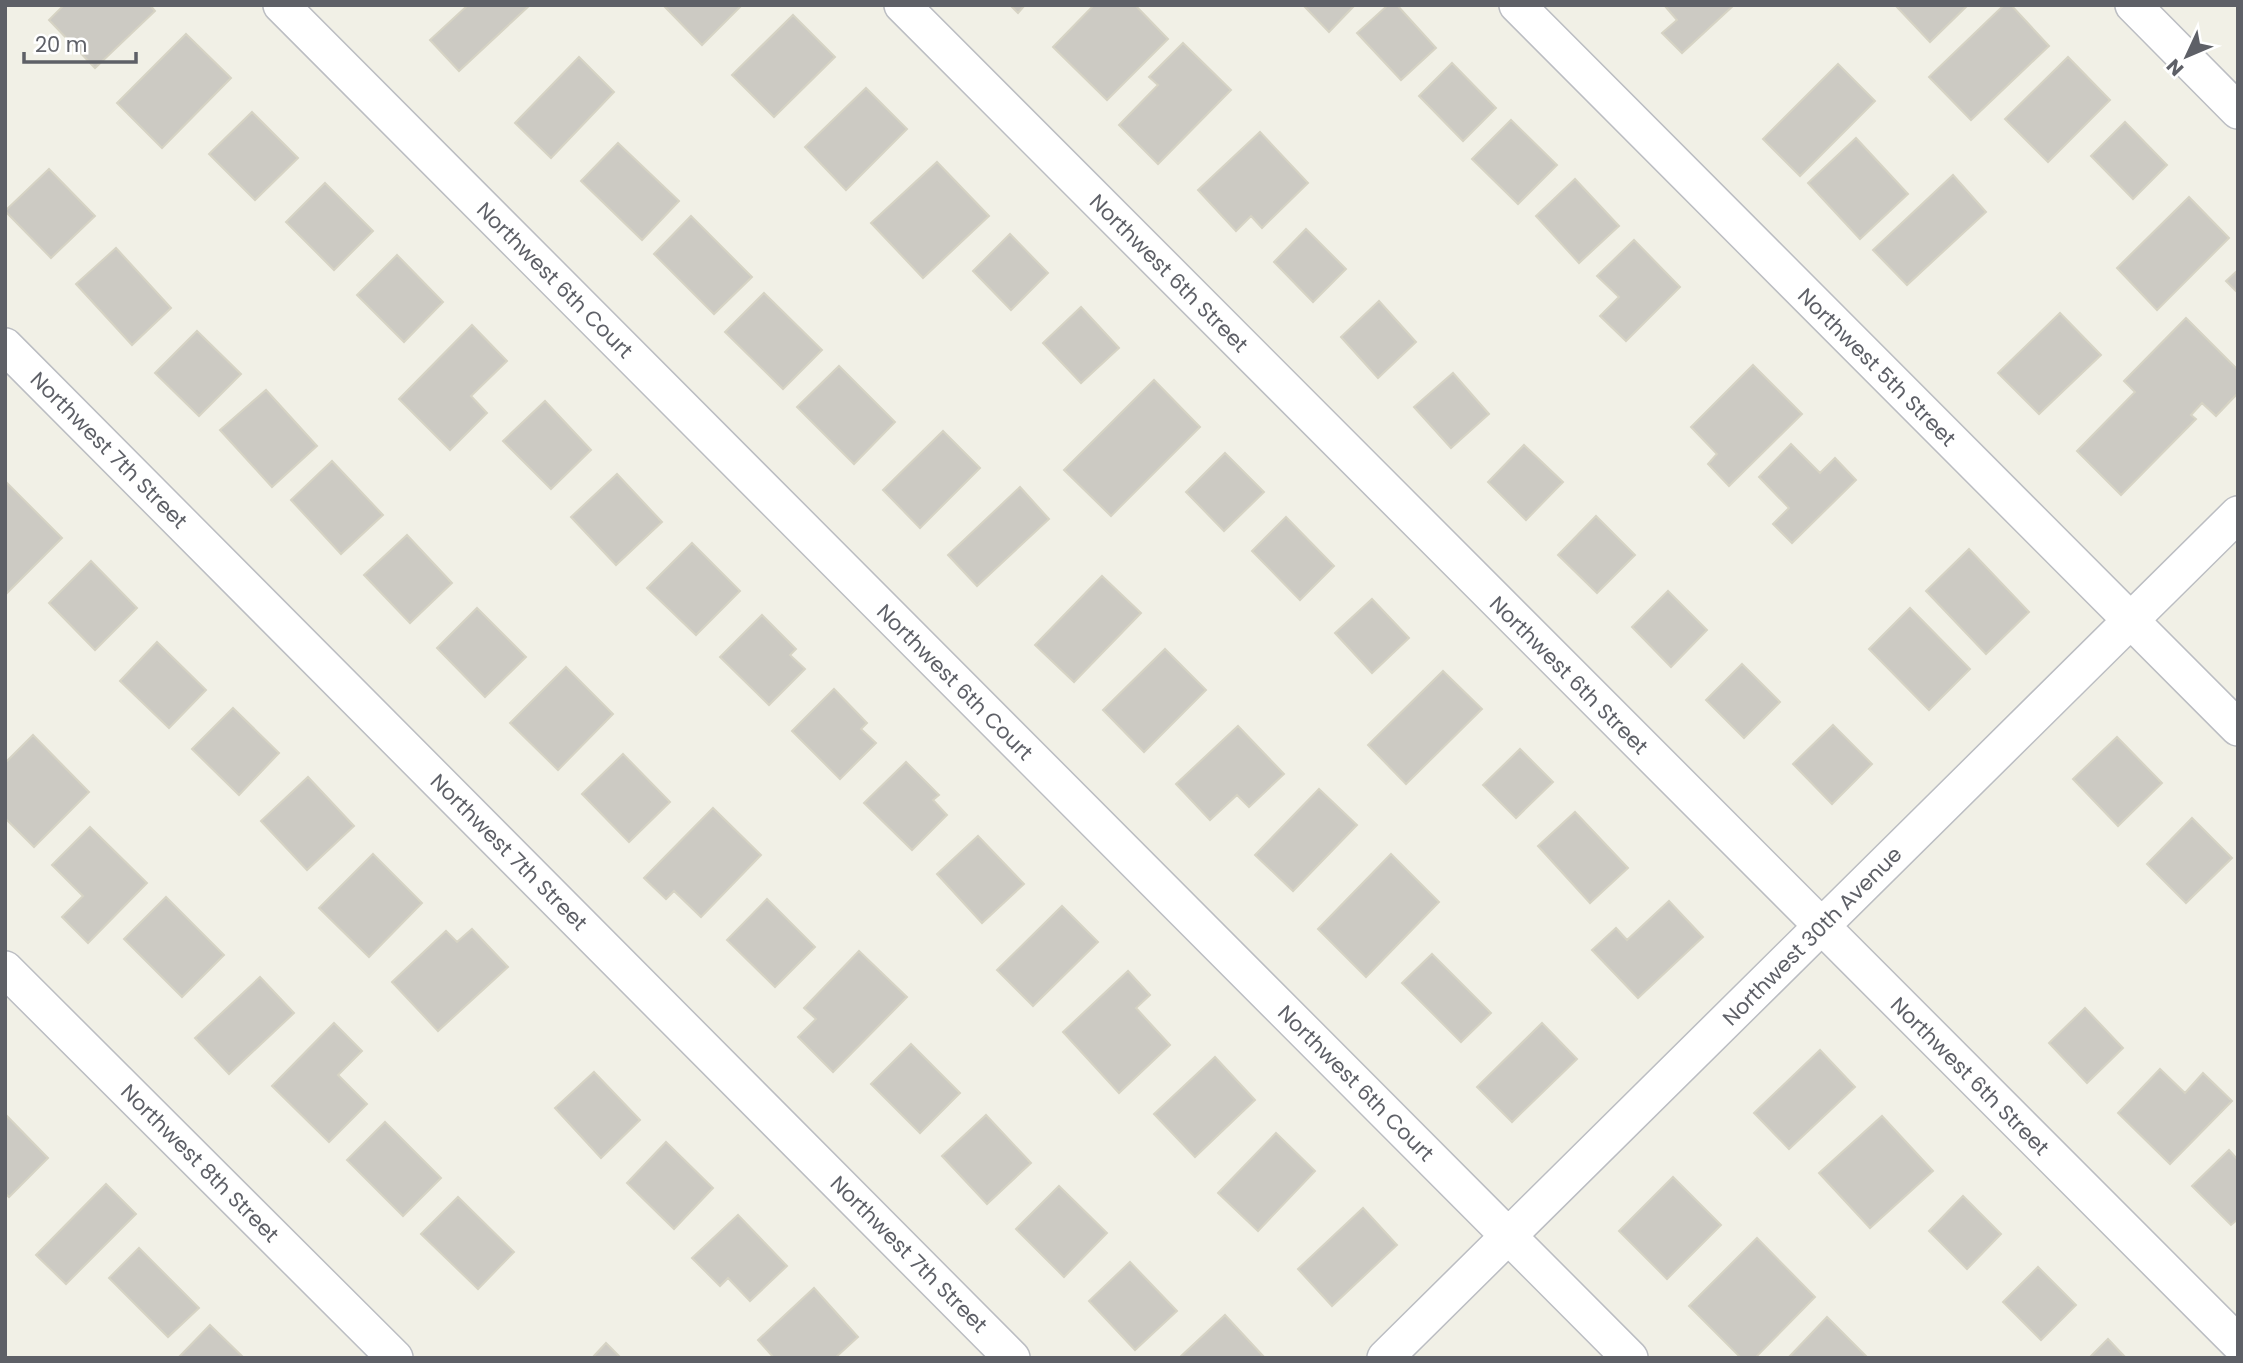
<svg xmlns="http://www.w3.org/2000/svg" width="2243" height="1363" font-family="Poppins,sans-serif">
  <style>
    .building { fill: #cccac3; stroke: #d6d3c4; stroke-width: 2 }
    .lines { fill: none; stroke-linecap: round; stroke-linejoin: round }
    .street-casing { stroke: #bbbdc2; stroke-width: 38 }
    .street { stroke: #fff; stroke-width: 35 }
    .labels { text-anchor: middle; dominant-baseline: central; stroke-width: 5; stroke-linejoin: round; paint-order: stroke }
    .street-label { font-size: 21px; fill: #5e6067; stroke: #fff }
  </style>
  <rect width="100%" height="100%" fill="#f1f0e6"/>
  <path class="building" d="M64,5H150L155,11L95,68L49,20Z
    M468,5H530L459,71L430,40Z
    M663,5H742L702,45Z
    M1010,5H1025L1018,13Z
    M1094,5H1135L1168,39L1107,100L1053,47Z
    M1303,5H1355L1329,32Z
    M1388,5H1397L1436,48L1401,80L1357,33Z
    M1664,5H1734L1682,53L1662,33L1677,20Z
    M1895,5H1968L1930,42Z
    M2004,5H2011L2049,46L1971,120L1929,77Z
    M793,15L835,57L774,117L732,75Z
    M186,34L231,78L162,148L117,103Z
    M1183,43L1231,90L1158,164L1119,125L1158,85L1149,77Z
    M579,57L614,92L551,158L515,123Z
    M2068,57L2110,100L2048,162L2005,119Z
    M1452,63L1496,108L1463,141L1419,96Z
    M1838,64L1875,101L1800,176L1763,139Z
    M866,88L907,129L846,190L805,147Z
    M252,112L298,158L255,200L209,154Z
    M1511,120L1557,165L1518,204L1472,159Z
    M2125,122L2167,165L2133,199L2091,156Z
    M1260,132L1308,183L1262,228L1251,216L1236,231L1198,190Z
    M1856,138L1908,194L1860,239L1808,183Z
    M618,143L679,201L642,240L581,181Z
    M937,162L989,216L923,278L871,223Z
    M49,169L95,216L51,258L5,211Z
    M1953,175L1986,212L1907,285L1873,250Z
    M1575,179L1619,226L1579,263L1536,216Z
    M325,183L373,231L334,270L286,222Z
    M2189,197L2229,238L2157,310L2117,268Z
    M691,216L752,277L714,314L654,254Z
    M1306,229L1346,269L1313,302L1274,262Z
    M1010,234L1048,273L1011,310L973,271Z
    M1634,240L1680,287L1626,341L1600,316L1619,297L1597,276Z
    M116,248L171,308L132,345L76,284Z
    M397,255L443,302L404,342L357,295Z
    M2238,270V293L2226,281Z
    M764,293L822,350L783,389L725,332Z
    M1379,301L1416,342L1378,378L1341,337Z
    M1081,307L1119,348L1081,383L1043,343Z
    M2060,313L2101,355L2039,414L1998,373Z
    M2186,318L2238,370V393L2216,416L2202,403L2191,415L2196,419L2121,495L2077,451L2135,392L2124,381Z
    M472,325L507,361L471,396L487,413L450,450L399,399Z
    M197,331L241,374L199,416L155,373Z
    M1753,365L1802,414L1729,486L1708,464L1717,454L1691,427Z
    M839,366L895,422L854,464L797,407Z
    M1453,373L1489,414L1451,448L1414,407Z
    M1154,380L1200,427L1111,516L1064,470Z
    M266,390L317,446L272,487L220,430Z
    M545,401L591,450L551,489L503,441Z
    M943,431L980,468L920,528L883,490Z
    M1791,444L1820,473L1835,458L1856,480L1792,543L1773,524L1789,508L1759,477Z
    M1524,445L1563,482L1526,520L1488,482Z
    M1225,453L1264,492L1224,531L1186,492Z
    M332,461L383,515L341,554L291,500Z
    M617,474L662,522L616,565L571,517Z
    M5,481L62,538L5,595Z
    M1020,487L1049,519L977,586L948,555Z
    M1596,516L1635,555L1597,593L1558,555Z
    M1286,517L1334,566L1300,600L1252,551Z
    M407,535L452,583L410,623L364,575Z
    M692,543L740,591L696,635L647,588Z
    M1969,549L2029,612L1986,654L1926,591Z
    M91,561L137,608L95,650L49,603Z
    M1102,576L1141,613L1074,682L1035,645Z
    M1668,591L1707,630L1671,667L1632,627Z
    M1372,599L1409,638L1372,673L1335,633Z
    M477,608L526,657L485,697L437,648Z
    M1910,608L1970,669L1929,710L1869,649Z
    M762,615L796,649L790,655L805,669L769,705L720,657Z
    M157,642L206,690L169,728L120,681Z
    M1165,649L1206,690L1144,752L1103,710Z
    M1742,664L1780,702L1744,738L1706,700Z
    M566,667L613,714L558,770L510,723Z
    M1443,671L1482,709L1406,784L1368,745Z
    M834,689L867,723L861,729L876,743L840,779L792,731Z
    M233,708L279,753L239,795L192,749Z
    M1833,725L1872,764L1832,804L1793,764Z
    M1238,726L1284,774L1249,807L1237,795L1210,820L1176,784Z
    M33,735L89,792L34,847L5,818V763Z
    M2117,737L2162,783L2118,826L2073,779Z
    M1520,749L1553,782L1516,818L1483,785Z
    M623,754L670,802L629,842L582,794Z
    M906,762L939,795L933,800L947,815L912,850L864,803Z
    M308,777L354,826L307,870L261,821Z
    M1319,789L1357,825L1293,891L1255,855Z
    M713,808L761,855L701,917L674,891L666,899L644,878Z
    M1575,812L1628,868L1590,903L1538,846Z
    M2192,818L2232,858L2186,903L2147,864Z
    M90,827L147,883L88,943L62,917L83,896L52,865Z
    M978,836L1024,884L982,923L937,874Z
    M373,854L422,903L369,957L319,908Z
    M1391,854L1439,902L1366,977L1318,929Z
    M166,897L224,955L182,997L124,939Z
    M767,899L815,947L775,987L727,940Z
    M1669,901L1703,937L1638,998L1592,950L1616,928L1627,940Z
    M1062,906L1098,942L1033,1006L997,970Z
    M472,929L508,967L438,1031L392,982L446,931L457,942Z
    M859,951L907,997L833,1072L798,1037L816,1019L804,1008Z
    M1432,954L1491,1013L1461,1042L1402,983Z
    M1128,971L1150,995L1136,1008L1170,1045L1119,1093L1063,1032Z
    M260,977L294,1013L229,1074L195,1038Z
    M2085,1008L2123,1048L2087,1083L2049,1043Z
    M334,1023L362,1051L338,1075L367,1104L329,1142L272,1086Z
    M1542,1023L1577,1059L1512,1122L1477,1087Z
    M911,1044L960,1093L920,1133L871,1084Z
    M1820,1050L1855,1087L1789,1149L1754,1113Z
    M1215,1057L1255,1100L1195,1157L1154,1114Z
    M2160,1069L2185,1093L2203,1073L2232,1101L2170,1164L2118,1113Z
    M594,1072L640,1120L601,1158L555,1108Z
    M5,1114L48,1158L9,1197L5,1193Z
    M986,1115L1031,1163L987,1204L942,1156Z
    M1882,1116L1933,1171L1870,1228L1819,1173Z
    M385,1122L441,1178L403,1216L347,1160Z
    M1276,1133L1315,1171L1258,1231L1218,1193Z
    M666,1142L713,1188L674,1229L627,1183Z
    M2229,1150L2238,1160V1219L2231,1225L2192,1186Z
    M1673,1177L1721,1225L1667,1279L1619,1231Z
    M106,1184L136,1214L66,1284L36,1255Z
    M1059,1186L1107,1233L1064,1277L1016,1229Z
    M1963,1196L2001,1234L1967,1269L1929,1231Z
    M458,1197L514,1252L478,1289L421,1234Z
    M1363,1208L1397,1245L1332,1306L1298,1269Z
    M738,1215L787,1266L750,1301L728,1278L720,1286L692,1258Z
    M1757,1238L1815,1297L1755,1358H1741L1689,1306Z
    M139,1248L199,1308L168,1337L109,1278Z
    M1130,1262L1177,1311L1135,1350L1089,1301Z
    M2038,1267L2076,1305L2041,1340L2003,1302Z
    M814,1288L858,1337L835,1358H774L758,1340Z
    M1225,1315L1265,1358H1179Z
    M1827,1317L1868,1358H1788Z
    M210,1325L244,1358H178Z
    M2108,1339L2126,1358H2089Z
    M606,1343L621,1358H592Z"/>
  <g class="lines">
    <defs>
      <path id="street" d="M281,5L1630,1358
        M902,5L2238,1343
        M1517,5L2238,728
        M2133,5L2238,111
        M5,346L1012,1358
        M5,969L395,1358
        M1385,1358L2238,514"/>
    </defs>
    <use href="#street" class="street-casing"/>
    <use href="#street" class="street"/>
  </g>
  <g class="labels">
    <g class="street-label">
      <text transform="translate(1169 273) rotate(45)">Northwest 6th Street</text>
      <text transform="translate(555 280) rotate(45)">Northwest 6th Court</text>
      <text transform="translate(1877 367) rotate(45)">Northwest 5th Street</text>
      <text transform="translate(109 450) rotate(45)">Northwest 7th Street</text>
      <text transform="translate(1569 675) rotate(45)">Northwest 6th Street</text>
      <text transform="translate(955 682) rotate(45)">Northwest 6th Court</text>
      <text transform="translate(509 852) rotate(45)">Northwest 7th Street</text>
      <text transform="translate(1812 936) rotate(-45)">Northwest 30th Avenue</text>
      <text transform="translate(1970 1076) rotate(45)">Northwest 6th Street</text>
      <text transform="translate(1356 1083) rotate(45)">Northwest 6th Court</text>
      <text transform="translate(200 1163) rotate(45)">Northwest 8th Street</text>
      <text transform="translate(909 1254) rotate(45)">Northwest 7th Street</text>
    </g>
  </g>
  <rect width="2243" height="1363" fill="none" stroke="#5e6067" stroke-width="14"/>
  <g transform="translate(2187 56) rotate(226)" stroke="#ffffff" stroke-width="5" paint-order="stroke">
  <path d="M0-5L12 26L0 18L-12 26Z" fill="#5e6067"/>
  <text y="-10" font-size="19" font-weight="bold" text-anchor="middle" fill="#5e6067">N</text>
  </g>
  <path d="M24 52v10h112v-10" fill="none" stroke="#5e6067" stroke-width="3.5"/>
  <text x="35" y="52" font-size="21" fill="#5e6067" stroke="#ffffff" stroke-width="5" paint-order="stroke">20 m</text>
</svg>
